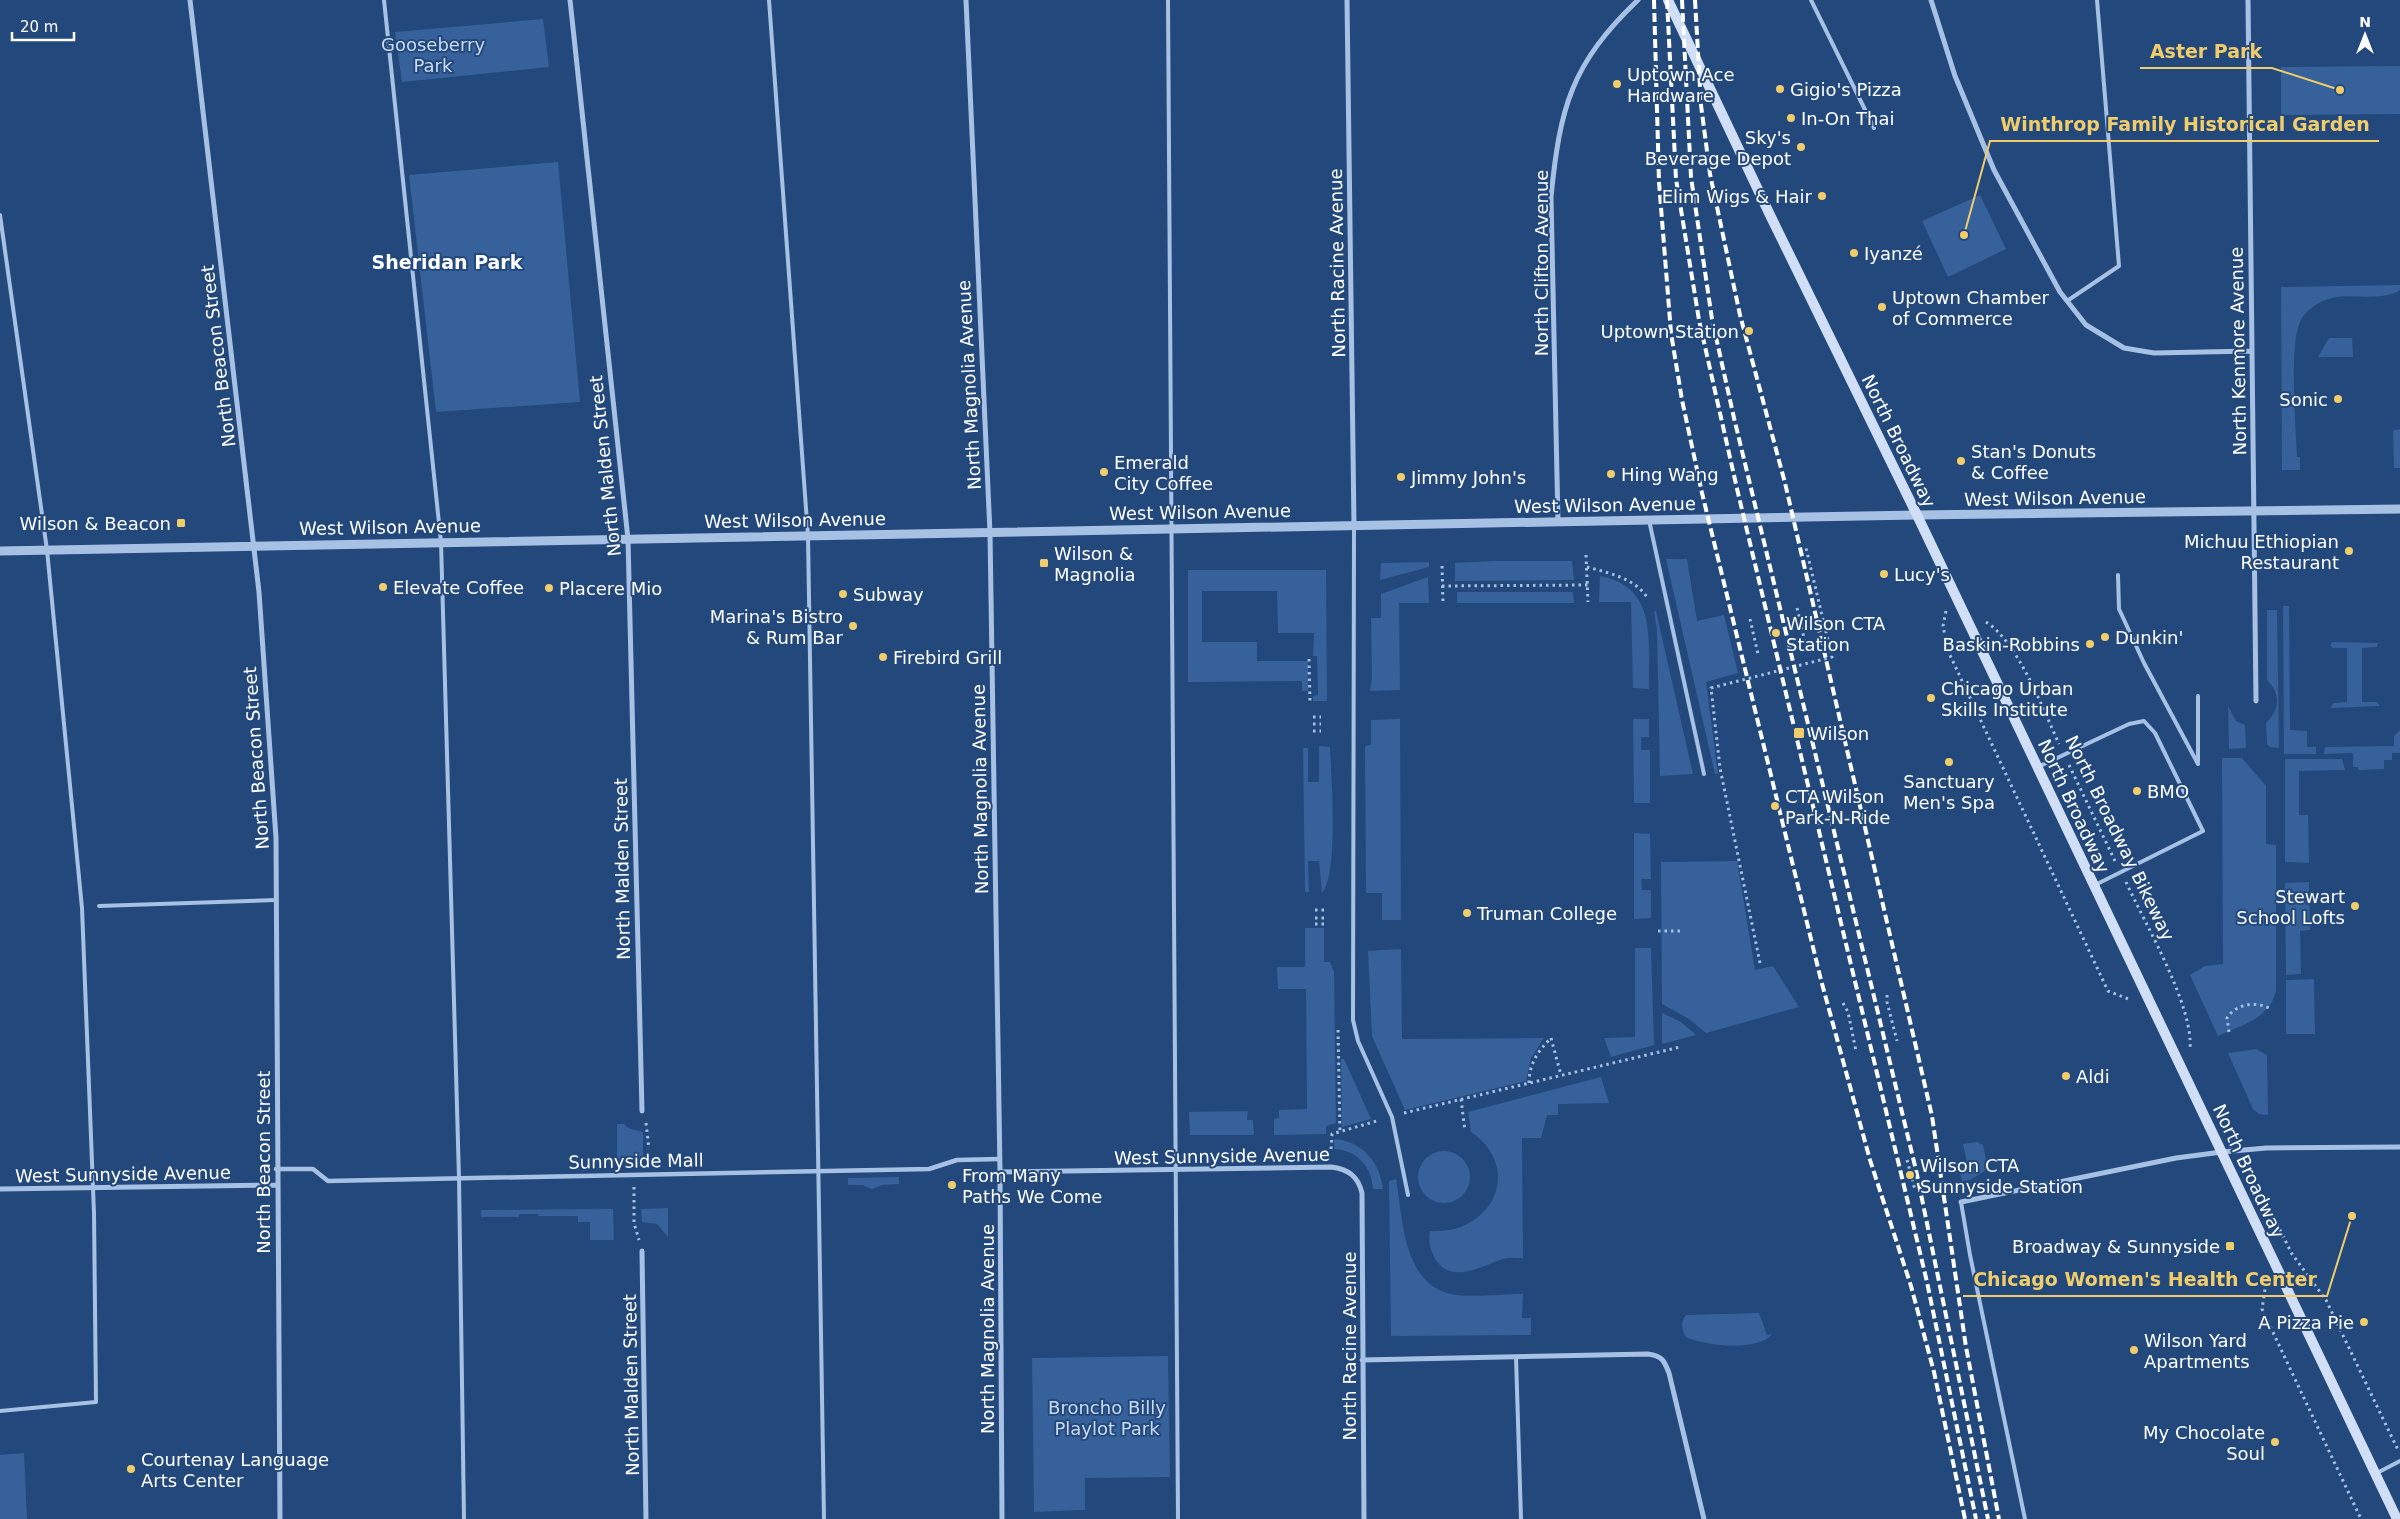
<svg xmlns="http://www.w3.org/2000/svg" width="2400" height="1519" font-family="'DejaVu Sans',sans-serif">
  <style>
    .green { fill: #36619a }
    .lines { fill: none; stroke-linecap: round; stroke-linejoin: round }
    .path { stroke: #a7c1e5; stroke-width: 3; stroke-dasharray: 2.5 4; stroke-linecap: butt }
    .service { stroke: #a7c1e5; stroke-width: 4 }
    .pedestrian { stroke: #a7c1e5; stroke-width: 4.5 }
    .minor { stroke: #a7c1e5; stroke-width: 5 }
    .tertiary { stroke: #a7c1e5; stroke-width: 9 }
    .secondary { stroke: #d0dff5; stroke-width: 10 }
    .rail { stroke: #fff; stroke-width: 4; stroke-dasharray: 9 4; stroke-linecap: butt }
    .poi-dot { fill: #f0cd6a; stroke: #23487c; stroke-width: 2 }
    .labels { text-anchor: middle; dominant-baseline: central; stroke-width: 4; stroke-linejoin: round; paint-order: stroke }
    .park-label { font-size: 18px; fill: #cadcf4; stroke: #23487c }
    .poi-label { font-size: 18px; fill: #fff; stroke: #23487c; text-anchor: start }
    .street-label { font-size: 18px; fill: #fff; stroke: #23487c }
    .neighbourhood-label { font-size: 19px; font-weight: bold; fill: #fff; stroke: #23487c }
    .leader { fill: none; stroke: #f0cd6a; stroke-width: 2 }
    .callout-dot { fill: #f0cd6a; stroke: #23487c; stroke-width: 2 }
    .callout-label { font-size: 19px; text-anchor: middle; font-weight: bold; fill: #f0cd6a; stroke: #23487c; stroke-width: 4; stroke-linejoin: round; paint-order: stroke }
  </style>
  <rect width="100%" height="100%" fill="#23487c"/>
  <path class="green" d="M543,19L549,67L402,82L395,32Z
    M2400,66V114L2281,115V67Z
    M558,162L580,402L436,412L409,175Z
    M1980,195L2006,249L1948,277L1922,221Z
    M2400,285V290C2381,302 2354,293 2332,298C2319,301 2305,310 2300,322C2289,345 2296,428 2297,457H2300V470H2282L2281,287Z
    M2329,338H2352L2353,357H2318Z
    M2400,429V468H2394L2393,431Z
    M1666,559H1687L1697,621L1724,615L1738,673L1706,682L1718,774H1715Z
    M1492,561H1572L1574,580L1455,581V563Z
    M1429,562V567L1380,580L1381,563Z
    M1188,570H1326L1327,701H1313V696L1318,695L1317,656H1313L1314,633H1278L1277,591H1202V642H1257V661H1308V691H1302V681L1188,682Z
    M1600,576C1659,587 1648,643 1649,689L1633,688L1631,602H1599Z
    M1428,577L1429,603H1399L1400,690L1370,691L1372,678L1371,618H1381V594Z
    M1457,592H1573L1574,603H1457Z
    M2283,606H2289L2290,730L2307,731V747H2316V754H2284Z
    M2267,610H2277L2279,748L2270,747L2267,744L2266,723C2280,710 2281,694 2267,680Z
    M1654,611H1656L1693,774L1660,776L1657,630Z
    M2332,642L2378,643L2377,647L2362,648V702H2377L2380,706L2331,708L2333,703L2347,702V648H2333L2330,645Z
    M2228,706L2236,721L2245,725L2246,748L2229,749Z
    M1400,719L1401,920H1382V893H1366L1365,746L1371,745V720Z
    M1633,719H1649V737H1641V750H1650V803H1634Z
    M2400,730V753H2392V760H2384V769L2358,770V767H2353V753L2324,754L2325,747L2394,746V736Z
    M1319,746L1330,747C1331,777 1339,872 1322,893L1319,861H1308L1309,892H1305L1303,748H1308V782H1319Z
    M2222,758H2242L2266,786V844L2276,845V991C2269,1019 2242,1025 2218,1036L2190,975L2205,966L2223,964Z
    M2285,759H2342L2345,770L2299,771V815H2308L2309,863L2285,862Z
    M1634,833L1650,834L1651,879H1641L1642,890H1651V918L1634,919Z
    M1737,861L1755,970L1773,966L1799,1007L1706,1033L1689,1019L1662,1004L1661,862Z
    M2309,882L2310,930L2300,931L2301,974L2286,975L2285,883Z
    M1305,928H1324V962H1330L1334,972L1336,1123L1326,1126V1134L1274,1135V1119L1279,1118V1110L1307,1109L1306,989H1278L1277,967H1305Z
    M1635,948H1651L1654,1045L1611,1057L1604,1038L1635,1037Z
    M1401,949L1402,1039L1544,1038L1531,1058L1526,1081L1405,1110L1372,1036L1368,951Z
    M2314,979L2315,1034H2286V980Z
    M1662,1013L1681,1022L1696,1035L1662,1044Z
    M2256,1049L2267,1055L2268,1115L2259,1114L2253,1109L2228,1053Z
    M1341,1059H1344L1371,1119L1342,1127Z
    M1601,1077L1609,1103L1558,1104V1115H1547L1541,1138H1522L1523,1258C1516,1258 1510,1257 1503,1259C1481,1266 1450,1286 1434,1257C1430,1249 1428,1240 1430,1231C1491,1236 1525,1169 1471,1132L1468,1112Z
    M1248,1111L1247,1120H1253L1254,1135H1190L1189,1112Z
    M617,1124H624L628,1128L643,1132V1159H617Z
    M1334,1139C1362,1141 1380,1162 1383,1189H1373C1372,1167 1357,1150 1334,1149Z
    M1977,1142L1983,1145L1988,1169L1970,1180L1962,1181L1959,1168L1968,1166L1963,1144Z
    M1418 1177a26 26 0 1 1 52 0a26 26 0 1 1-52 0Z
    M899,1177V1184L882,1185L872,1189L863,1185H848V1178Z
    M1396,1179C1403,1217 1402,1282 1450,1294C1470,1298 1501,1294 1523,1294L1522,1318H1531V1335L1391,1336L1389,1181Z
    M668,1208V1237L657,1224L642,1222L641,1209Z
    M613,1209L614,1240H590V1222H578V1216H538V1214H519V1217H481V1210Z
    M1759,1313L1767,1335L1772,1334C1758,1352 1705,1346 1686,1337C1682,1330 1680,1322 1686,1315Z
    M1168,1356L1170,1477L1085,1478V1510L1034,1512L1032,1358Z
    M24,1453L27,1519H0V1455Z"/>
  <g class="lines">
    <path class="path" d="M1586,555L1588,602
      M1442,566L1443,603
      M1587,567C1609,573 1634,578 1647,597
      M1442,586L1588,585
      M1797,608L1805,642
      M1946,611L1943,626L1948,651L2108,991L2131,1000
      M1750,619L1758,654
      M1986,622C2018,642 2043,709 2059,744
      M1309,659L1310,701
      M1313,717H1321
      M1313,724H1321
      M1313,731H1321
      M2069,765L2115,861
      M2126,882C2145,924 2194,1006 2190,1050
      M1315,910H1324
      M1315,918H1324
      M1315,924H1324
      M1658,931H1680
      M1760,963L1720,768L1711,688L1832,657L1806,548
      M1887,995V1002L1897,1041
      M1843,1003L1848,1012L1856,1051
      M1338,1030L1340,1132
      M2229,1032L2227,1018C2236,1004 2254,1001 2269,1008
      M1551,1038L1561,1075
      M1529,1083C1529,1064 1538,1051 1551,1038
      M1461,1099L1465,1131
      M1404,1113L1680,1047
      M646,1123L649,1149
      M1331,1149L1332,1134L1380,1120
      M1907,1160L1915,1190
      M634,1187V1223L639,1240
      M2272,1219L2277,1224L2292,1254L2326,1300L2398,1450
      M2266,1283L2262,1309L2361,1519"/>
    <path class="service" d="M384,0L441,542L459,1178L464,1519
      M769,0L808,536L824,1519
      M1168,0L1178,1519
      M1811,0L1874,128
      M0,215L47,550L82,908L94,1213L96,1402L0,1411
      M2067,301L2119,266L2097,0
      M1649,520L1704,774
      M1354,526L1353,1020L1358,1041L1392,1117L1408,1195
      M2118,575L2119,609L2144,663L2198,764
      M2198,696V762
      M2038,767L2129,724L2144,721L2155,733L2203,831L2095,885
      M99,906L276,900
      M1961,1202L1970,1255L2025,1519
      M1516,1357L1521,1519
      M2375,1474L2400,1461"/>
    <path class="pedestrian" d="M276,1169H313L328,1181L929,1169L957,1160L1000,1159"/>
    <path class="minor" d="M190,0L259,592L276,838L280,1519
      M570,0L628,539L642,1111
      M966,0L990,533L1000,1172L1002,1519
      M1347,0L1354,526
      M1931,0L1955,76L1994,170L2060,292L2086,325L2124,348L2154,353L2252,351
      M2248,0L2256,701
      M1558,522L1551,197C1560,107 1571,64 1638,0
      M1000,1172L1331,1167C1348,1169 1358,1176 1362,1193L1364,1519
      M0,1189L276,1185
      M1961,1202L2176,1158L2222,1152L2266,1148L2400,1147
      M642,1251L646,1519
      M1362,1360L1648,1354C1662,1356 1664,1360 1669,1373L1704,1519"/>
    <path class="tertiary" d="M0,551L1917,515L2400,509"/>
    <path class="secondary" d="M1668,0L1770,215L1917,515L2397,1519"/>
    <path class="rail" d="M1654,0L1659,182L1671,333L1682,400L1702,493L1821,980L1870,1160L1911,1286L1934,1372L1965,1519
      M1667,0L1676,179L1699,320L1738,493L1927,1282L1976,1519
      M1682,0L1691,177L1712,319L1734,418L1916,1170L1988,1519
      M1695,0L1701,105L1710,174L1740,315L1785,483L1932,1116L1966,1347L1999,1519"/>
  </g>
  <g class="poi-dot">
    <circle cx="1617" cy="84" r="5"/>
    <circle cx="1780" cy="89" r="5"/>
    <circle cx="1791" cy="118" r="5"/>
    <circle cx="1801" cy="147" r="5"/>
    <circle cx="1822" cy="196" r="5"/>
    <circle cx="1854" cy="253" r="5"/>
    <circle cx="1882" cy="307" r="5"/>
    <circle cx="1749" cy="331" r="5"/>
    <circle cx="2338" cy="399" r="5"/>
    <circle cx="1961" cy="461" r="5"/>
    <circle cx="1104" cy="472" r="5"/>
    <circle cx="1611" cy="474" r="5"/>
    <circle cx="1401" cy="477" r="5"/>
    <rect x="176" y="518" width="10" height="10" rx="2.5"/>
    <circle cx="2349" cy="551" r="5"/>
    <rect x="1039" y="558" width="10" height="10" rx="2.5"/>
    <circle cx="1884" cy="574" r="5"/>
    <circle cx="383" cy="587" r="5"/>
    <circle cx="549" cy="588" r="5"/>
    <circle cx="843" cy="594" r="5"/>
    <circle cx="853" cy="626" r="5"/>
    <circle cx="1776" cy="633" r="5"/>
    <circle cx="2105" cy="637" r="5"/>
    <circle cx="2090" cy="644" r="5"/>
    <circle cx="883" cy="657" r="5"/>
    <circle cx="1931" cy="698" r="5"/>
    <rect x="1793" y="727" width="12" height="12" rx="2.5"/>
    <circle cx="1949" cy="762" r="5"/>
    <circle cx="2137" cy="791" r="5"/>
    <circle cx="1775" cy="806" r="5"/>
    <circle cx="2355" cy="906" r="5"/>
    <circle cx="1467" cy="913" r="5"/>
    <circle cx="2066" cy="1076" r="5"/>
    <circle cx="1910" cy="1175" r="5"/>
    <circle cx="952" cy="1185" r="5"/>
    <rect x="2225" y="1241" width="10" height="10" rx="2.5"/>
    <circle cx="2364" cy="1322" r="5"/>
    <circle cx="2134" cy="1350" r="5"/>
    <circle cx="2275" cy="1442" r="5"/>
    <circle cx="131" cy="1469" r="5"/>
  </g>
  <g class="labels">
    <g class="park-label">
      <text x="433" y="44">Gooseberry<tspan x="433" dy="21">Park</tspan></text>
      <text x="1107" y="1407">Broncho Billy<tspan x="1107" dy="21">Playlot Park</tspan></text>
    </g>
    <g class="poi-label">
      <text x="1627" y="74">Uptown Ace<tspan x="1627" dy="21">Hardware</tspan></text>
      <text x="1790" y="89">Gigio's Pizza</text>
      <text x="1801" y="118">In-On Thai</text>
      <text x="1791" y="137" text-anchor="end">Sky's<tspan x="1791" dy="21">Beverage Depot</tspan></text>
      <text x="1812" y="196" text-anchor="end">Elim Wigs &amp; Hair</text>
      <text x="1864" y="253">Iyanzé</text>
      <text x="1892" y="297">Uptown Chamber<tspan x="1892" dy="21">of Commerce</tspan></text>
      <text x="1739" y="331" text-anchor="end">Uptown Station</text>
      <text x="2328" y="399" text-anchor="end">Sonic</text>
      <text x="1971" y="451">Stan's Donuts<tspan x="1971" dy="21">&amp; Coffee</tspan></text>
      <text x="1114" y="462">Emerald<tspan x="1114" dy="21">City Coffee</tspan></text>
      <text x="1621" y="474">Hing Wang</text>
      <text x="1411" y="477">Jimmy John's</text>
      <text x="171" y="523" text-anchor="end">Wilson &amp; Beacon</text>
      <text x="2339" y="541" text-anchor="end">Michuu Ethiopian<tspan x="2339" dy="21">Restaurant</tspan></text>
      <text x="1054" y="553">Wilson &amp;<tspan x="1054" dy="21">Magnolia</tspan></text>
      <text x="1894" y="574">Lucy's</text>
      <text x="393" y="587">Elevate Coffee</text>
      <text x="559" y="588">Placere Mio</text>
      <text x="853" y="594">Subway</text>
      <text x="843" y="616" text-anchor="end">Marina's Bistro<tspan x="843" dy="21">&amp; Rum Bar</tspan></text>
      <text x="1786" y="623">Wilson CTA<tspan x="1786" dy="21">Station</tspan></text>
      <text x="2115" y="637">Dunkin'</text>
      <text x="2080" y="644" text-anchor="end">Baskin-Robbins</text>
      <text x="893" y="657">Firebird Grill</text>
      <text x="1941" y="688">Chicago Urban<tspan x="1941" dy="21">Skills Institute</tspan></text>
      <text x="1810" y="733">Wilson</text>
      <text x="1949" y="781" text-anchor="middle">Sanctuary<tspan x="1949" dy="21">Men's Spa</tspan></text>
      <text x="2147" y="791">BMO</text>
      <text x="1785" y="796">CTA Wilson<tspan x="1785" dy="21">Park-N-Ride</tspan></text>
      <text x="2345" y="896" text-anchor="end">Stewart<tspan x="2345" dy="21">School Lofts</tspan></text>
      <text x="1477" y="913">Truman College</text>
      <text x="2076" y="1076">Aldi</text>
      <text x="1920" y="1165">Wilson CTA<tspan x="1920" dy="21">Sunnyside Station</tspan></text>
      <text x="962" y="1175">From Many<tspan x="962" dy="21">Paths We Come</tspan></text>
      <text x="2220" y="1246" text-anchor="end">Broadway &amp; Sunnyside</text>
      <text x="2354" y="1322" text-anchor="end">A Pizza Pie</text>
      <text x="2144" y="1340">Wilson Yard<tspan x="2144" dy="21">Apartments</tspan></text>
      <text x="2265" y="1432" text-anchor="end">My Chocolate<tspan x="2265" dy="21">Soul</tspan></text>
      <text x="141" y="1459">Courtenay Language<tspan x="141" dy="21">Arts Center</tspan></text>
    </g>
    <g class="street-label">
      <text transform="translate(1337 263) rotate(-91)">North Racine Avenue</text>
      <text transform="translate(1541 263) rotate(-90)">North Clifton Avenue</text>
      <text transform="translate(2238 351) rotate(-91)">North Kenmore Avenue</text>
      <text transform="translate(218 356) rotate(-97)">North Beacon Street</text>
      <text transform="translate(969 385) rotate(-93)">North Magnolia Avenue</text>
      <text transform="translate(1899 441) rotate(64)">North Broadway</text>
      <text transform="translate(605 466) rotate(-96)">North Malden Street</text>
      <text transform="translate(2055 498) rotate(-1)">West Wilson Avenue</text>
      <text transform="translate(1605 505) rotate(-1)">West Wilson Avenue</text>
      <text transform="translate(1200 512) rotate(-1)">West Wilson Avenue</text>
      <text transform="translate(795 520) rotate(-1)">West Wilson Avenue</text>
      <text transform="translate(390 527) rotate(-1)">West Wilson Avenue</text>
      <text transform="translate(256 758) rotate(-94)">North Beacon Street</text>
      <text transform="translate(980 789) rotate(-91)">North Magnolia Avenue</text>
      <text transform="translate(2074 806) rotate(65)">North Broadway</text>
      <text transform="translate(2120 838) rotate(64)">North Broadway Bikeway</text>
      <text transform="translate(622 869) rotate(-91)">North Malden Street</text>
      <text transform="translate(1222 1156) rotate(-1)">West Sunnyside Avenue</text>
      <text transform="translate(636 1161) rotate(-1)">Sunnyside Mall</text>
      <text transform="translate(263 1162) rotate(-90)">North Beacon Street</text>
      <text transform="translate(2249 1171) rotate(65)">North Broadway</text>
      <text transform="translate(123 1174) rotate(-1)">West Sunnyside Avenue</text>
      <text transform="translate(987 1329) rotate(-90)">North Magnolia Avenue</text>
      <text transform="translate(1349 1346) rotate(-90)">North Racine Avenue</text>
      <text transform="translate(631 1385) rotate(-91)">North Malden Street</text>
    </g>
    <g class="neighbourhood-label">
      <text x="447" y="262">Sheridan Park</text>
    </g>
  </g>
  <path class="leader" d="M2340 90L2272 68H2140M1964 235L1990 141H2379M2352 1216L2327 1296H1963"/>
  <g class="callout-dot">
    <circle cx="2340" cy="90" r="5"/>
    <circle cx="1964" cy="235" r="5"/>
    <circle cx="2352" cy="1216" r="5"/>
  </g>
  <g class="callout-label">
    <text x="2206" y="58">Aster Park</text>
    <text x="2185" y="131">Winthrop Family Historical Garden</text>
    <text x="2145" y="1286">Chicago Women's Health Center</text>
  </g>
  <g transform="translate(2365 35)" stroke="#23487c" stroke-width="4" paint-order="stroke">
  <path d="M0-4L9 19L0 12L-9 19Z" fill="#ffffff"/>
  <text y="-8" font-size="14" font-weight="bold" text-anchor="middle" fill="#ffffff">N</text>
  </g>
  <path d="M12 32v8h62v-8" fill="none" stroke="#ffffff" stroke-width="2.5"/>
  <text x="20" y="32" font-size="15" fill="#ffffff" stroke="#23487c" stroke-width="4" paint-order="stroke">20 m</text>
</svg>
